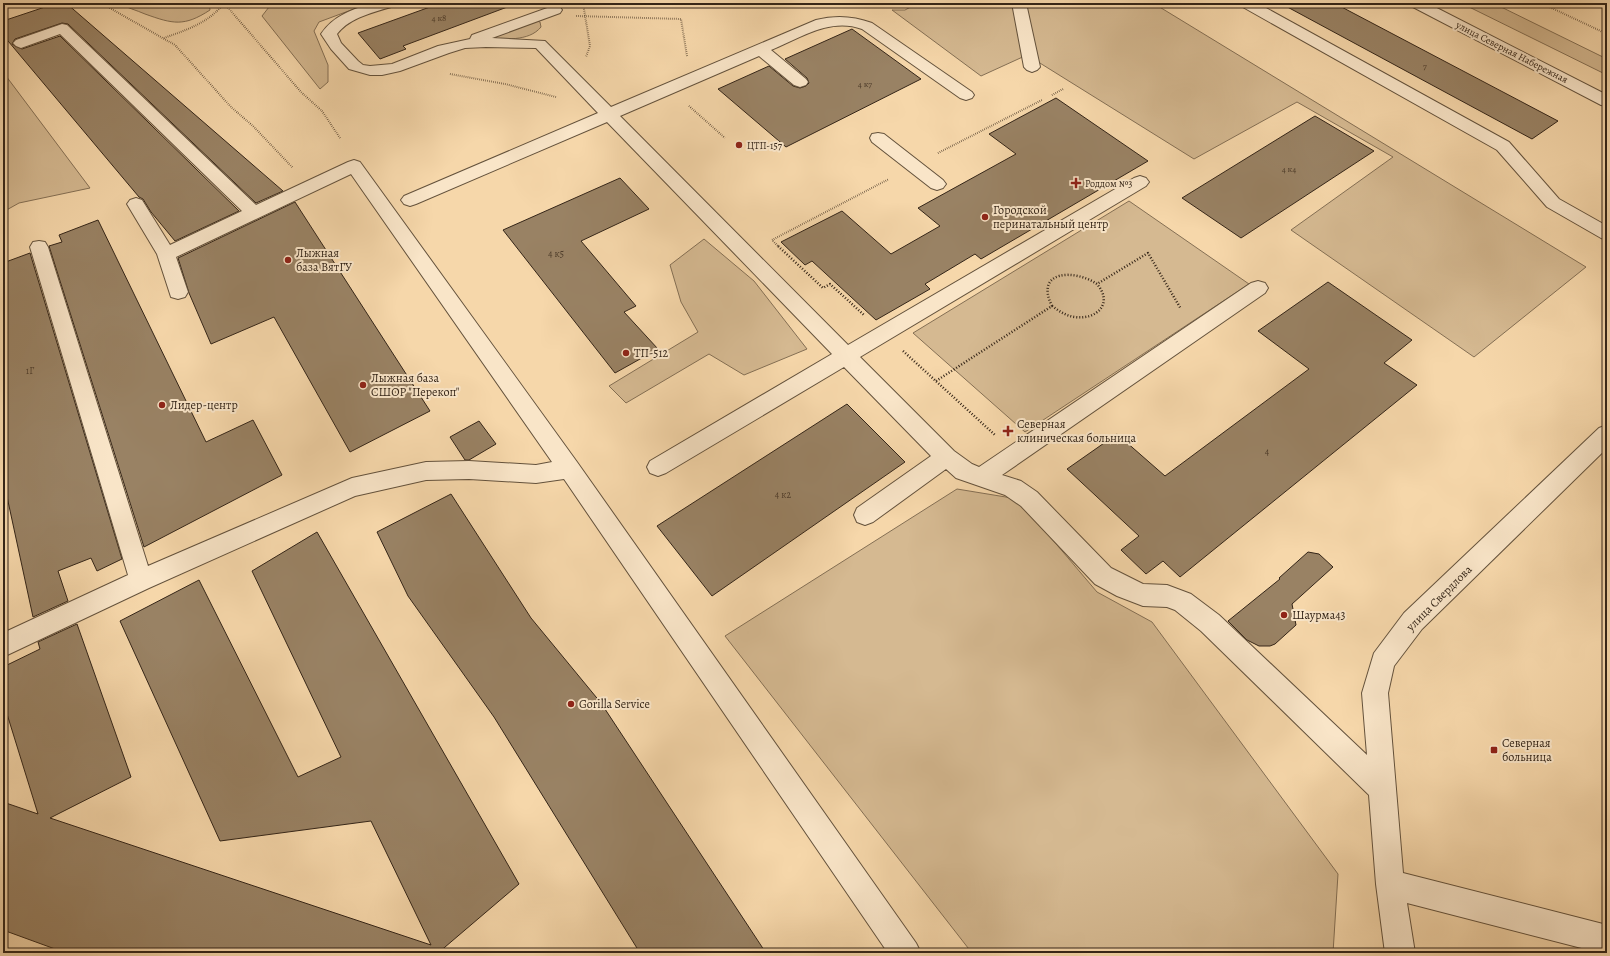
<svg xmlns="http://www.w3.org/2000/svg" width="1610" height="956" font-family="Alegreya,serif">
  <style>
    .green { fill: #d5b991; stroke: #846f54 }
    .building { fill: #998264; stroke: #342518 }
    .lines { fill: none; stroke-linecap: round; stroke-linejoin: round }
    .minor-casing { stroke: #64523c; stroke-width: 2 }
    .path-far1 { stroke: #342518; stroke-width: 2; stroke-dasharray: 0.5 1.5; stroke-linecap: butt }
    .path { stroke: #342518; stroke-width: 2.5; stroke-dasharray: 1 2; stroke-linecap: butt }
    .minor { fill: #f9e5c8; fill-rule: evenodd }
    .poi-dot { fill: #8f2418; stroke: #f9e5c8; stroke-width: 1.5 }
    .labels { text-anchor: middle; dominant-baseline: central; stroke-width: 4; stroke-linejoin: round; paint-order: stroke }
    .far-number-label { font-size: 9px; fill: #4d3c2b }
    .far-street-label { font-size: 10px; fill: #342518; stroke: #f9e5c8 }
    .far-poi-label { font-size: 10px; fill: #342518; stroke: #f9e5c8; text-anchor: start }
    .number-label { font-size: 10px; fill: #4d3c2b }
    .poi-label { font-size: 12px; fill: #342518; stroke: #f9e5c8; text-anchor: start }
    .street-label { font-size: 12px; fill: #342518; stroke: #f9e5c8 }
  </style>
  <rect width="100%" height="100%" fill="#f6d7aa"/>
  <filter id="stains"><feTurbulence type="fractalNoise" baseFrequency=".005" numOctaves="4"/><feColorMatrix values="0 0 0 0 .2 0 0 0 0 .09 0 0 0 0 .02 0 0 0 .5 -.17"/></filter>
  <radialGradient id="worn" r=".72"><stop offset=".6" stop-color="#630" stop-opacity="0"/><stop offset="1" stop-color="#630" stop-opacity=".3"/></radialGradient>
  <path class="green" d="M119,3H209L210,10C184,27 173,24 145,14C136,10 127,8 119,3Z
    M280,3H370L319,22L314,31L328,65V82L320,89L262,16L269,7Z
    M918,3H1153L1586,267L1474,357L1291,230L1393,157L1297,102L1194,159L1027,55L981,76L892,10H905Z
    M1461,3H1493L1607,59V75Z
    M537,21L540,22L541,27C529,42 503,39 486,38Z
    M3,72L90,188L19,203L3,212Z
    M1129,201L1249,284L1025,432L913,333Z
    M704,239L754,281L807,349L744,375L709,354L626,403L609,386L698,332L681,302L670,265Z
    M957,489L1018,499L1097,592L1152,622L1338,874L1333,953H972L725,636Z"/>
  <path class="building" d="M57,3H66L283,191L256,203L68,24L62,23L15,39L12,44L22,49L60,36L239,211L175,241L151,212L143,199L139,197L3,35V21Z
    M441,3H510V6L403,46L406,49L380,59L358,33Z
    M1280,3H1334L1558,121L1532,139Z
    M852,29L921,79L786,147L718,89L769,66L793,86L800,88L806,86L809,83L807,78L785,59Z
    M1056,98L1148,161L981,259L975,254L925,284L930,289L876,320L812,261L805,265L781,242L842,211L891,254L940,226L918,208L1016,154L989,134Z
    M1315,116L1374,151L1241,238L1182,198Z
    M620,178L649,209L581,241L636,306L624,312L658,349L615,373L503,230Z
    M295,202L430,411L350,452L274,317L211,344L189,293L178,258Z
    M98,220L206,442L253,420L282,475L144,547L49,246L62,242L59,235Z
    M30,253L122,559L97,571L91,558L58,571L68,601L33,617L3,478V263Z
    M1328,282L1412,340L1384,363L1417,385L1180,577L1163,561L1146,574L1121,550L1139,536L1067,469L1117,434L1165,476L1309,369L1258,331Z
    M847,404L905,462L712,596L657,526Z
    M479,421L496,444L469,460H465L450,437Z
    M451,494L531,618L601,703L766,953H640L494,717L408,596L377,532Z
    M317,532L519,884L438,953H66L3,930V802L38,814L3,701V667L40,649L38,642L77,624L131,777L50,818L431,945L371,821L220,841L120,621L199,580L298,777L341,757L252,571Z
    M1308,552L1319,554L1333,567L1292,604L1296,625L1275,644L1270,646H1259L1247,640L1228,621L1280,579L1279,578Z"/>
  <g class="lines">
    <defs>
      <path id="minor" d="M374,3H396L394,6C375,12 350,17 337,34L341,43L358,61L363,65L370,66L392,64L438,46L470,39L472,35L550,7L555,6L560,7L562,10L560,13L492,38L545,41L611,107L816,20C836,15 853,16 872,23L972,92L974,95L972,98L966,100L960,98L862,29C830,17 800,38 771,50L806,79L808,82L806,85L800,87L794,85L759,56L620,116L848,345L1134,178L1140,176L1146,178L1149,182L1146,186L860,357L954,451L972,464L979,467L1251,283L1258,281L1265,283L1268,288L1265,293L1002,475L1021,481L1037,492L1111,568L1143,584L1167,585L1191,594L1219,615L1367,755L1362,693L1374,653L1404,613L1599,428L1607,425V448L1422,629L1394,666L1388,693L1403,873L1607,925V953H1601L1407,903L1415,953H1385L1376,884L1369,795L1201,631L1175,610L1167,607L1143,606L1117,596L1095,584L1021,506L1005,495L956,478L946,469L873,522L865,525L857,522L854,515L857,508L931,456L844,367L666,473L658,476L650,473L647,467L650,461L832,354L607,122L416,204L410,206L404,204L401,200L404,196L598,113L536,48L486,47L465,48L449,53L400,71L382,75H370L349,69L331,49L321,34C334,15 353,9 374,3Z
        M1012,3H1026L1040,67L1037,70L1032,72L1027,70L1024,67Z
        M1239,3H1257L1509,142L1559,199L1607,226V240L1601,238L1547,207L1497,150L1241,6Z
        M1409,3H1427L1607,95V106L1601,105L1411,6Z
        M62,24L67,25L256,205L348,162L354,160L360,162L577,462L916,943L921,953H888L564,479L536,483L469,479L426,480L355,496L149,588L3,657V633L128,575L30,247L33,242L39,241L45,242L48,247L148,566L352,478L426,462L469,461L536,465L552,462L351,174L176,257L188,292L185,297L178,299L171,297L157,254L127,204L130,200L136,198L142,200L170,245L242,211L60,34L21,48L16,46L13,43L16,40Z
        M878,133L884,134L943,180L946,184L943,188L937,190L931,188L872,142L870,138L872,134Z"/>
    </defs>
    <use href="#minor" class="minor-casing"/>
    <path class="path-far1" d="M101,3L175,45L231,107L253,126L293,168
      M224,3L301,92L322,111L340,138
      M583,3L590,46L586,57
      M1541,3L1607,34
      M576,16L681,19L687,56
      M164,38C186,30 209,23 224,3
      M450,74L505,84L556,97
      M1052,95L1063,89
      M689,106L725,138
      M938,153L1042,100
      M779,247L772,240L889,179"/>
    <path class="path" d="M778,246L823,288L830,284L864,315
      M1052,306C1059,311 1066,316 1075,317C1096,320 1114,304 1097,284
      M903,351L995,435
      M936,381L1052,306C1034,270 1075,269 1097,284L1148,253L1181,309"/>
    <use href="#minor" class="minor"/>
  </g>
  <g class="poi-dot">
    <circle cx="739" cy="145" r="4"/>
    <path d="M1074 177h4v4h4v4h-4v4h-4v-4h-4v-4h4z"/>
    <circle cx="985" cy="217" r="4"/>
    <circle cx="288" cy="260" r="4"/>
    <circle cx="626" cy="353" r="4"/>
    <circle cx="363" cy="385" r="4"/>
    <circle cx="162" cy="405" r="4"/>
    <path d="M1006 425h4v4h4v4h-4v4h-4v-4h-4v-4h4z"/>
    <circle cx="1284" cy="615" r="4"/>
    <circle cx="571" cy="704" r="4"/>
    <rect x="1490" y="746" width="8" height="8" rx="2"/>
  </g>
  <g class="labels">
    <g class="far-number-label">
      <text x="439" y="18">4 к8</text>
      <text x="1425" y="66">7</text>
      <text x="865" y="84">4 к7</text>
      <text x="1289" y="169">4 к4</text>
    </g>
    <g class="far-street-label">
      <text transform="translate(1512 52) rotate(27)">улица Северная Набережная</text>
    </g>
    <g class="far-poi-label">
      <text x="747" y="145">ЦТП-157</text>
      <text x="1085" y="183">Роддом №3</text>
    </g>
    <g class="number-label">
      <text x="556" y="253">4 к5</text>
      <text x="30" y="370">1Г</text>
      <text x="1267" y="451">4</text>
      <text x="783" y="494">4 к2</text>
    </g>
    <g class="poi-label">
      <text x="993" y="210">Городской<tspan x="993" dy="14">перинатальный центр</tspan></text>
      <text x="296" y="253">Лыжная<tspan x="296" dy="14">база ВятГУ</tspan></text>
      <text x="634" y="353">ТП-512</text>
      <text x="371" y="378">Лыжная база<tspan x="371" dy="14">СШОР "Перекоп"</tspan></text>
      <text x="170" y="405">Лидер-центр</text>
      <text x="1017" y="424">Северная<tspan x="1017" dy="14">клиническая больница</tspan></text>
      <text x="1292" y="615">Шаурма43</text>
      <text x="579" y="704">Gorilla Service</text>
      <text x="1502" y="743">Северная<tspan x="1502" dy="14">больница</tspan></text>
    </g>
    <g class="street-label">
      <text transform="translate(1439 598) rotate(-45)">улица Свердлова</text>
    </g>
  </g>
  <rect width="1610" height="956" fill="none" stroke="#f6d7aa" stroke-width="16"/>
  <rect x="4" y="4" width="1602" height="948" fill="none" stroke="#342518" stroke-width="2"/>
  <rect x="8" y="8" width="1594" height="940" fill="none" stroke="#342518"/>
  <rect width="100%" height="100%" filter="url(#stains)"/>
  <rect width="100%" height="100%" fill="url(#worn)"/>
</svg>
